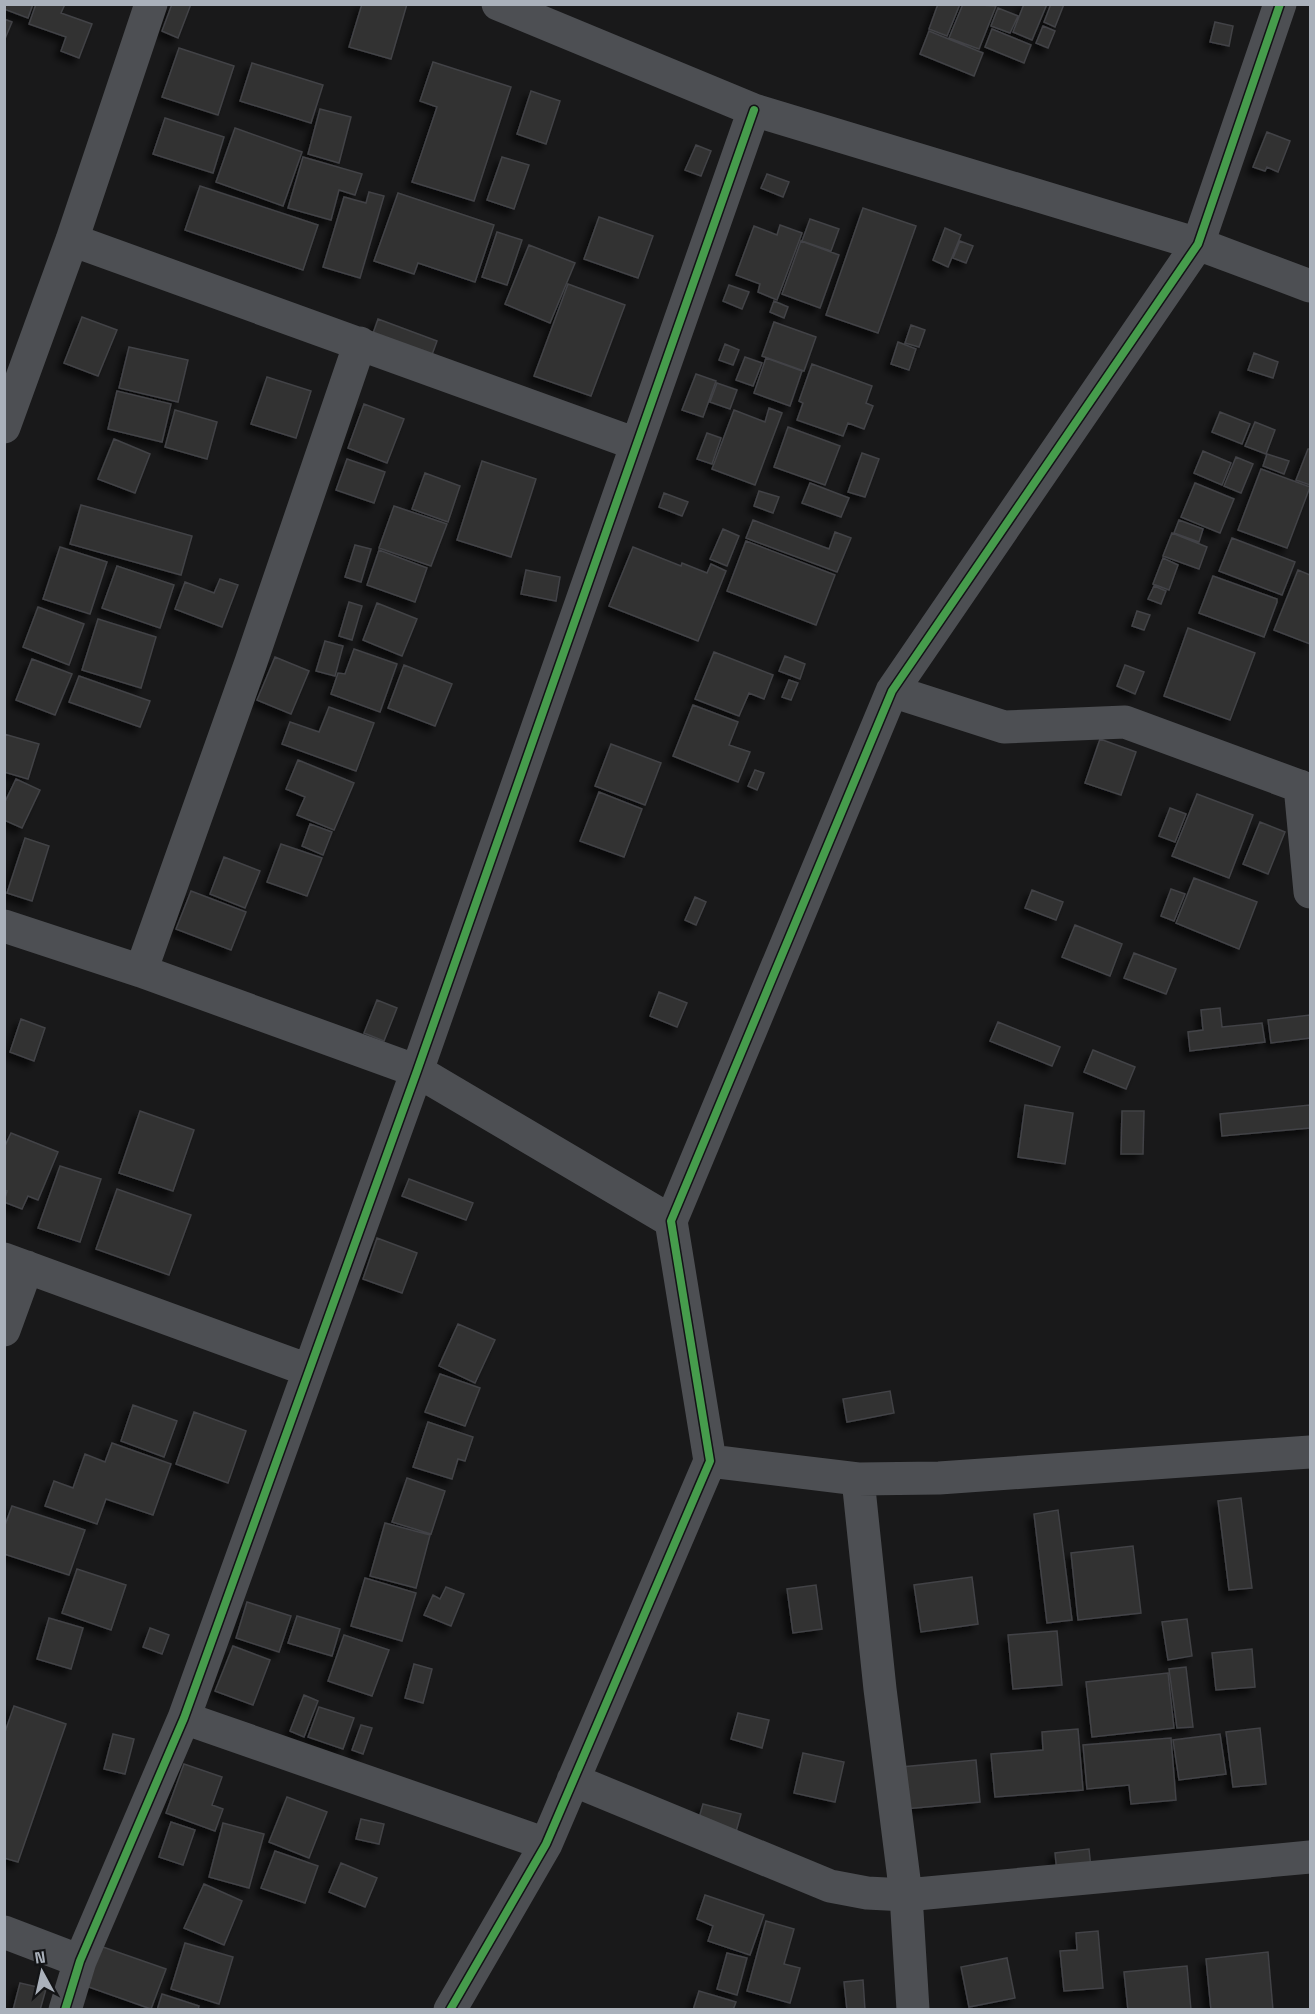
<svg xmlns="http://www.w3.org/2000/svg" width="1315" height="2014" font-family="'Space Grotesk',sans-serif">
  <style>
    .building { fill: #313132; stroke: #424346; stroke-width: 1.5; filter: url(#shadow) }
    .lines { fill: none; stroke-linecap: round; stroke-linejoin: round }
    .minor { stroke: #4d4f53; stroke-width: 33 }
    .cycleway-casing { stroke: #131416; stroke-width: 11 }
    .cycleway { stroke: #469c4c; stroke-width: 8 }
  </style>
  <defs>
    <filter id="shadow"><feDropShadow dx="-5.5" dy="5.5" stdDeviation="3" flood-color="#0009"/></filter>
  </defs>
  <rect width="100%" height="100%" fill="#19191a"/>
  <path class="building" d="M4,4H33L28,18L4,9Z
    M36,4H65L61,13L92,24L79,58L61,51L66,37L29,24Z
    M172,4H191L178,38L162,31Z
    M362,4H407L391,59L349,47Z
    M938,4H960L947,36L929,29Z
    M963,4L996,6L979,49L949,38Z
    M1024,4H1047L1032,40L1013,32Z
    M1051,4H1064L1055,27L1044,22Z
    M998,8L1018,16L1010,33L991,26Z
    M4,19L12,22L4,41Z
    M1215,22L1233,26L1229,46L1210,42Z
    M1043,26L1055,31L1048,48L1036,43Z
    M992,29L1031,45L1024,63L985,47Z
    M929,31L983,53L974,76L920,54Z
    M179,48L234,66L218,115L162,97Z
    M433,62L511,87L474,201L412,182L437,107L420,101Z
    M252,63L323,85L311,123L240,101Z
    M531,91L560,101L546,144L517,134Z
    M320,109L351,117L339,163L308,154Z
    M165,118L224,137L213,173L153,154Z
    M235,128L302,152L283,206L216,182Z
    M1267,132L1290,141L1278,172L1267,167L1265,171L1253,167Z
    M696,145L711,151L701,176L685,170Z
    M303,157L362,174L355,195L339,190L331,220L288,208Z
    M502,157L529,165L514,209L487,200Z
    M767,174L789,182L783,197L761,188Z
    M200,186L318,225L303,270L185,230Z
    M369,192L384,196L360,278L323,267L344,197L366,203Z
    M398,193L494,225L475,282L418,263L414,274L374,261Z
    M863,208L916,226L878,333L826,315Z
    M599,217L653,236L638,278L584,259Z
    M810,219L839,229L831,251L802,241Z
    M780,225L802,233L777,300L758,292L760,284L736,275L754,226L777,235Z
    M945,228L961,235L948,267L933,260Z
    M497,232L522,240L507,285L482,277Z
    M801,241L839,255L820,308L782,294Z
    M960,241L973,246L966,263L953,258Z
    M529,245L575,263L550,323L505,304Z
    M568,284L625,305L591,396L534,376Z
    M729,285L749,292L742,309L723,301Z
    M774,301L788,307L784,318L770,312Z
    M82,317L117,330L98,376L64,363Z
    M378,319L437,341L429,363L370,342Z
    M774,322L816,337L804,371L762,356Z
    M911,325L925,330L919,347L905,343Z
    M898,342L916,349L909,370L891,364Z
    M725,344L739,350L733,365L719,360Z
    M129,347L188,360L178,402L119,388Z
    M1254,353L1278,362L1273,378L1248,370Z
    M745,357L762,363L753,386L736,380Z
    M766,358L802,371L790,406L754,393Z
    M812,364L872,386L866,403L873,406L864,429L848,423L843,436L797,420L803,403L799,401Z
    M696,374L716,381L703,417L682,410Z
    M267,377L311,391L296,438L251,424Z
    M717,383L737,390L730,409L710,402Z
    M117,391L171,404L162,442L108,429Z
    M364,404L404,419L387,463L348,448Z
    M769,408L782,413L755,485L712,469L734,410L765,422Z
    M175,410L217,422L207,459L165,447Z
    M1220,412L1250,424L1242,444L1212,432Z
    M1255,422L1275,430L1266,454L1245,446Z
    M788,427L840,446L825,485L774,467Z
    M707,433L721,438L712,464L697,459Z
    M114,439L150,454L135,493L98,479Z
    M1308,449H1310V485L1296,480Z
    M1203,451L1231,463L1222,485L1194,473Z
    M862,453L879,459L865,497L848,492Z
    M1267,454L1289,461L1284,474L1263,466Z
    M1236,457L1253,464L1241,493L1224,486Z
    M347,459L385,472L374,503L336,490Z
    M482,461L536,479L511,557L457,540Z
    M1261,469L1310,487L1287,548L1238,530Z
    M425,473L460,486L448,522L412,509Z
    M810,483L849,498L841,517L802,503Z
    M1195,483L1234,499L1220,533L1181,517Z
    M759,491L779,497L773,513L754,506Z
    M664,493L688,502L682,516L659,507Z
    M81,505L192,536L181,575L70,544Z
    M394,506L447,524L431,566L379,548Z
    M753,520L829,549L835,532L851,538L837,572L746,538Z
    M1179,520L1203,529L1199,542L1174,533Z
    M723,529L739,536L727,566L710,559Z
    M1172,533L1207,547L1199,569L1163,556Z
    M1232,538L1295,562L1282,595L1219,571Z
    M746,541L835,575L816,625L727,591Z
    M355,545L371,549L361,582L345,577Z
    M60,547L107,562L90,614L43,599Z
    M633,547L681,566L682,563L707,573L711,564L726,571L698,641L609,606Z
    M379,550L427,568L415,602L367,585Z
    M1163,558L1178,565L1169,590L1153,584Z
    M117,566L174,585L160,628L102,608Z
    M526,570L560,577L556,601L521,594Z
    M1298,570L1310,575V644L1274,630Z
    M1213,576L1277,599V602L1264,637L1199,613Z
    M220,579L238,585L222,627L175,609L185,582L214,593Z
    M1154,586L1166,591L1161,604L1148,599Z
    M349,602L362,606L352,640L339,636Z
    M377,603L417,619L402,656L363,640Z
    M38,607L84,624L69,665L23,647Z
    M1137,611L1150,615L1144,630L1132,626Z
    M98,619L156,637L141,688L82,670Z
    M1188,628L1255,653L1230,720L1164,696Z
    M325,641L343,646L335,676L316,671Z
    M354,649L397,664L380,712L331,694L338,673L345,674Z
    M714,652L773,675L764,699L749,693L739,716L695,699Z
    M785,656L805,664L800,679L779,671Z
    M275,657L309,671L291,714L257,700Z
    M32,659L72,674L55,715L16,700Z
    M404,665L452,684L435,726L388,708Z
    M1125,665L1144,672L1135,694L1117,686Z
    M79,676L150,701L140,727L69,702Z
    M789,680L798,683L791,700L782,697Z
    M693,705L738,722L729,745L750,752L738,782L673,756Z
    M329,707L374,723L356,771L282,744L290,722L319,732Z
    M4,734L39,744L28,779L4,772Z
    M1100,739L1136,752L1121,795L1085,783Z
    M611,744L661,763L645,805L595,786Z
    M298,760L354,783L334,830L297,815L305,797L286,789Z
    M755,770L764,773L757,790L748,786Z
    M16,779L40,790L22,828L4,820V804Z
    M599,792L642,809L624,857L580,841Z
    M1197,794L1253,815L1229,878L1172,856Z
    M1170,808L1186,814L1175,842L1159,836Z
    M1260,822L1285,832L1268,874L1243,864Z
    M310,824L332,832L323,855L302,846Z
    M25,838L49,846L32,901L7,893Z
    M281,844L322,858L307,896L267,882Z
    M224,857L260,871L245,908L210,894Z
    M1194,878L1257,902L1239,949L1176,923Z
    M1171,889L1185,894L1174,921L1161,916Z
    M1032,890L1063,902L1056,920L1025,908Z
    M191,891L246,912L231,950L176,929Z
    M695,897L706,902L696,925L685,920Z
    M1075,925L1122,944L1110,976L1062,957Z
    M1134,953L1176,969L1166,994L1124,978Z
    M659,992L687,1003L677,1027L650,1016Z
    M377,1000L397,1008L384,1041L364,1033Z
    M1220,1008L1222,1027L1262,1023L1265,1042L1190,1051L1188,1032L1203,1030L1201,1010Z
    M1310,1015V1038L1271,1043L1268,1020Z
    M21,1019L45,1028L34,1061L10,1052Z
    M998,1022L1060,1047L1052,1066L990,1041Z
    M1093,1050L1135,1067L1126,1089L1084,1072Z
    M1025,1105L1073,1113L1065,1164L1018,1157Z
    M1310,1105V1128L1222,1136L1220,1114Z
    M140,1111L194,1130L173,1191L119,1173Z
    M1122,1111H1144L1143,1154H1121Z
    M11,1133L58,1152L38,1200L28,1196L22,1209L4,1202L7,1191L4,1190V1148Z
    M60,1166L101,1179L80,1242L38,1228Z
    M409,1179L473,1203L466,1220L402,1196Z
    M117,1189L191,1215L169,1275L96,1249Z
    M377,1238L417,1253L402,1293L363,1279Z
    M458,1324L495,1340L475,1383L439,1366Z
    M440,1374L480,1388L465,1426L425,1412Z
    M890,1391L894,1413L847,1422L843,1399Z
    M133,1405L177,1421L164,1457L121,1441Z
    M194,1412L246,1431L228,1483L176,1464Z
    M428,1422L473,1437L465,1461L458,1459L452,1479L413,1467Z
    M112,1443L171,1464L153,1515L106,1499L97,1524L45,1506L54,1481L73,1488L85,1454L105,1462Z
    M407,1478L445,1491L431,1534L392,1522Z
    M1241,1498L1252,1588L1229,1590L1218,1501Z
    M12,1506L85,1530L69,1575L4,1554V1528Z
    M1058,1510L1072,1620L1047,1623L1034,1514Z
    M385,1523L430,1535L416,1588L370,1576Z
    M1133,1546L1141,1613L1078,1620L1071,1553Z
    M77,1569L126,1585L111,1630L62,1613Z
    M972,1577L978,1624L921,1632L914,1585Z
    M365,1578L416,1593L402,1641L351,1626Z
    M816,1585L822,1629L793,1633L787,1589Z
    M446,1587L464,1594L451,1626L424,1615L433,1595L440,1599Z
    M247,1602L291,1616L279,1652L236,1638Z
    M297,1616L340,1629L332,1656L288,1643Z
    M49,1618L83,1628L71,1669L37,1659Z
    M1187,1619L1192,1656L1168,1660L1162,1622Z
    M150,1628L169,1635L162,1654L143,1647Z
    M1057,1631L1062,1685L1013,1689L1008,1635Z
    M344,1635L389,1650L372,1696L328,1681Z
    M233,1646L270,1660L253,1705L215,1691Z
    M1252,1649L1255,1687L1216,1690L1212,1653Z
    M414,1664L432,1669L423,1703L405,1698Z
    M1186,1667L1193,1727L1177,1728L1169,1669Z
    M1168,1673L1174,1728L1092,1737L1086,1682Z
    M304,1695L318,1701L304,1737L290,1731Z
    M14,1706L66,1724L18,1862L4,1858V1735Z
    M319,1707L354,1718L343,1749L308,1737Z
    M738,1713L769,1720L762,1748L731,1739Z
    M361,1725L372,1728L363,1754L352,1750Z
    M1260,1728L1266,1784L1233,1787L1226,1732Z
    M1078,1729L1083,1790L995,1797L991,1754L1043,1750L1042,1732Z
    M113,1734L134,1739L125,1774L104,1769Z
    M1220,1734L1226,1774L1179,1780L1173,1740Z
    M1171,1738L1176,1800L1131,1804L1129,1785L1087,1789L1083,1745Z
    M803,1753L844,1762L835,1802L794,1793Z
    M976,1760L980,1802L905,1809L901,1767Z
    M184,1764L222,1777L212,1805L223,1809L215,1831L166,1813Z
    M287,1797L327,1812L309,1858L269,1842Z
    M703,1804L741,1814L734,1839L696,1829Z
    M361,1819L384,1824L379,1844L356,1839Z
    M171,1822L195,1830L183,1865L159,1857Z
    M223,1823L264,1834L249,1888L209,1877Z
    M1089,1849L1091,1868L1057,1872L1055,1853Z
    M275,1851L318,1866L305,1903L261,1888Z
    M341,1863L377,1878L365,1907L329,1892Z
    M204,1884L242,1901L224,1945L184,1928Z
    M705,1895L764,1915L750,1955L708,1941L713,1926L697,1919Z
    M766,1921L794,1929L784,1964L800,1968L790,2003L747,1991Z
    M1098,1931L1103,1988L1064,1991L1060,1951L1077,1950L1076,1933Z
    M185,1943L233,1957L219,2004L171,1989Z
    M100,1946L166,1969L151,2009L86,1986Z
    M1268,1952L1273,2010H1211L1206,1959Z
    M727,1953L747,1958L737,1995L717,1989Z
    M1007,1958L1015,1998L969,2007L961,1967Z
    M1187,1966L1191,2010H1128L1124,1972Z
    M863,1980L865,2010H847L844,1982Z
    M20,1983L46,1989L40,2010H13Z
    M699,1991L736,2002L733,2010H693Z
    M162,1994L199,2006L198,2010H157Z"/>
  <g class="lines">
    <path class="minor" d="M498,4L754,110L1198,244L1310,286
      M72,240L636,444
      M4,427L72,240L151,4
      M892,691L1004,727L1125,722L1310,790
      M1300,786L1310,892
      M4,926L141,971L417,1071L671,1221
      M141,971L251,662L360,343
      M4,1259L308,1370
      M4,1330L27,1267
      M710,1461L858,1479L939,1478L1310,1452
      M858,1479L880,1689L906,1895L913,2010
      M184,1718L546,1844
      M573,1780L830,1886L867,1893L906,1895L1310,1857
      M4,1932L80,1961
      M65,2010L80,1961L184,1718L417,1071L754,110
      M450,2010L546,1844L710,1461L671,1221L892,691L1198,244L1280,4"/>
    <defs>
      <path id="cycleway" d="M65,2010L80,1961L184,1718L417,1071L754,110
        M450,2010L546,1844L710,1461L671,1221L892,691L1198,244L1280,4"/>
    </defs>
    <use href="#cycleway" class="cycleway-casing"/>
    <use href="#cycleway" class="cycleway"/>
  </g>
  <rect width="1315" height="2014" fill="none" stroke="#aab1bb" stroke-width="12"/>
  <g transform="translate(42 1972) rotate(352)" stroke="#131416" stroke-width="4.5" paint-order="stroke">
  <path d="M0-4.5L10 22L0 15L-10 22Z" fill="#aab1bb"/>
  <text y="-9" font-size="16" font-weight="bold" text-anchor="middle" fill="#aab1bb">N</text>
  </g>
</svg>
